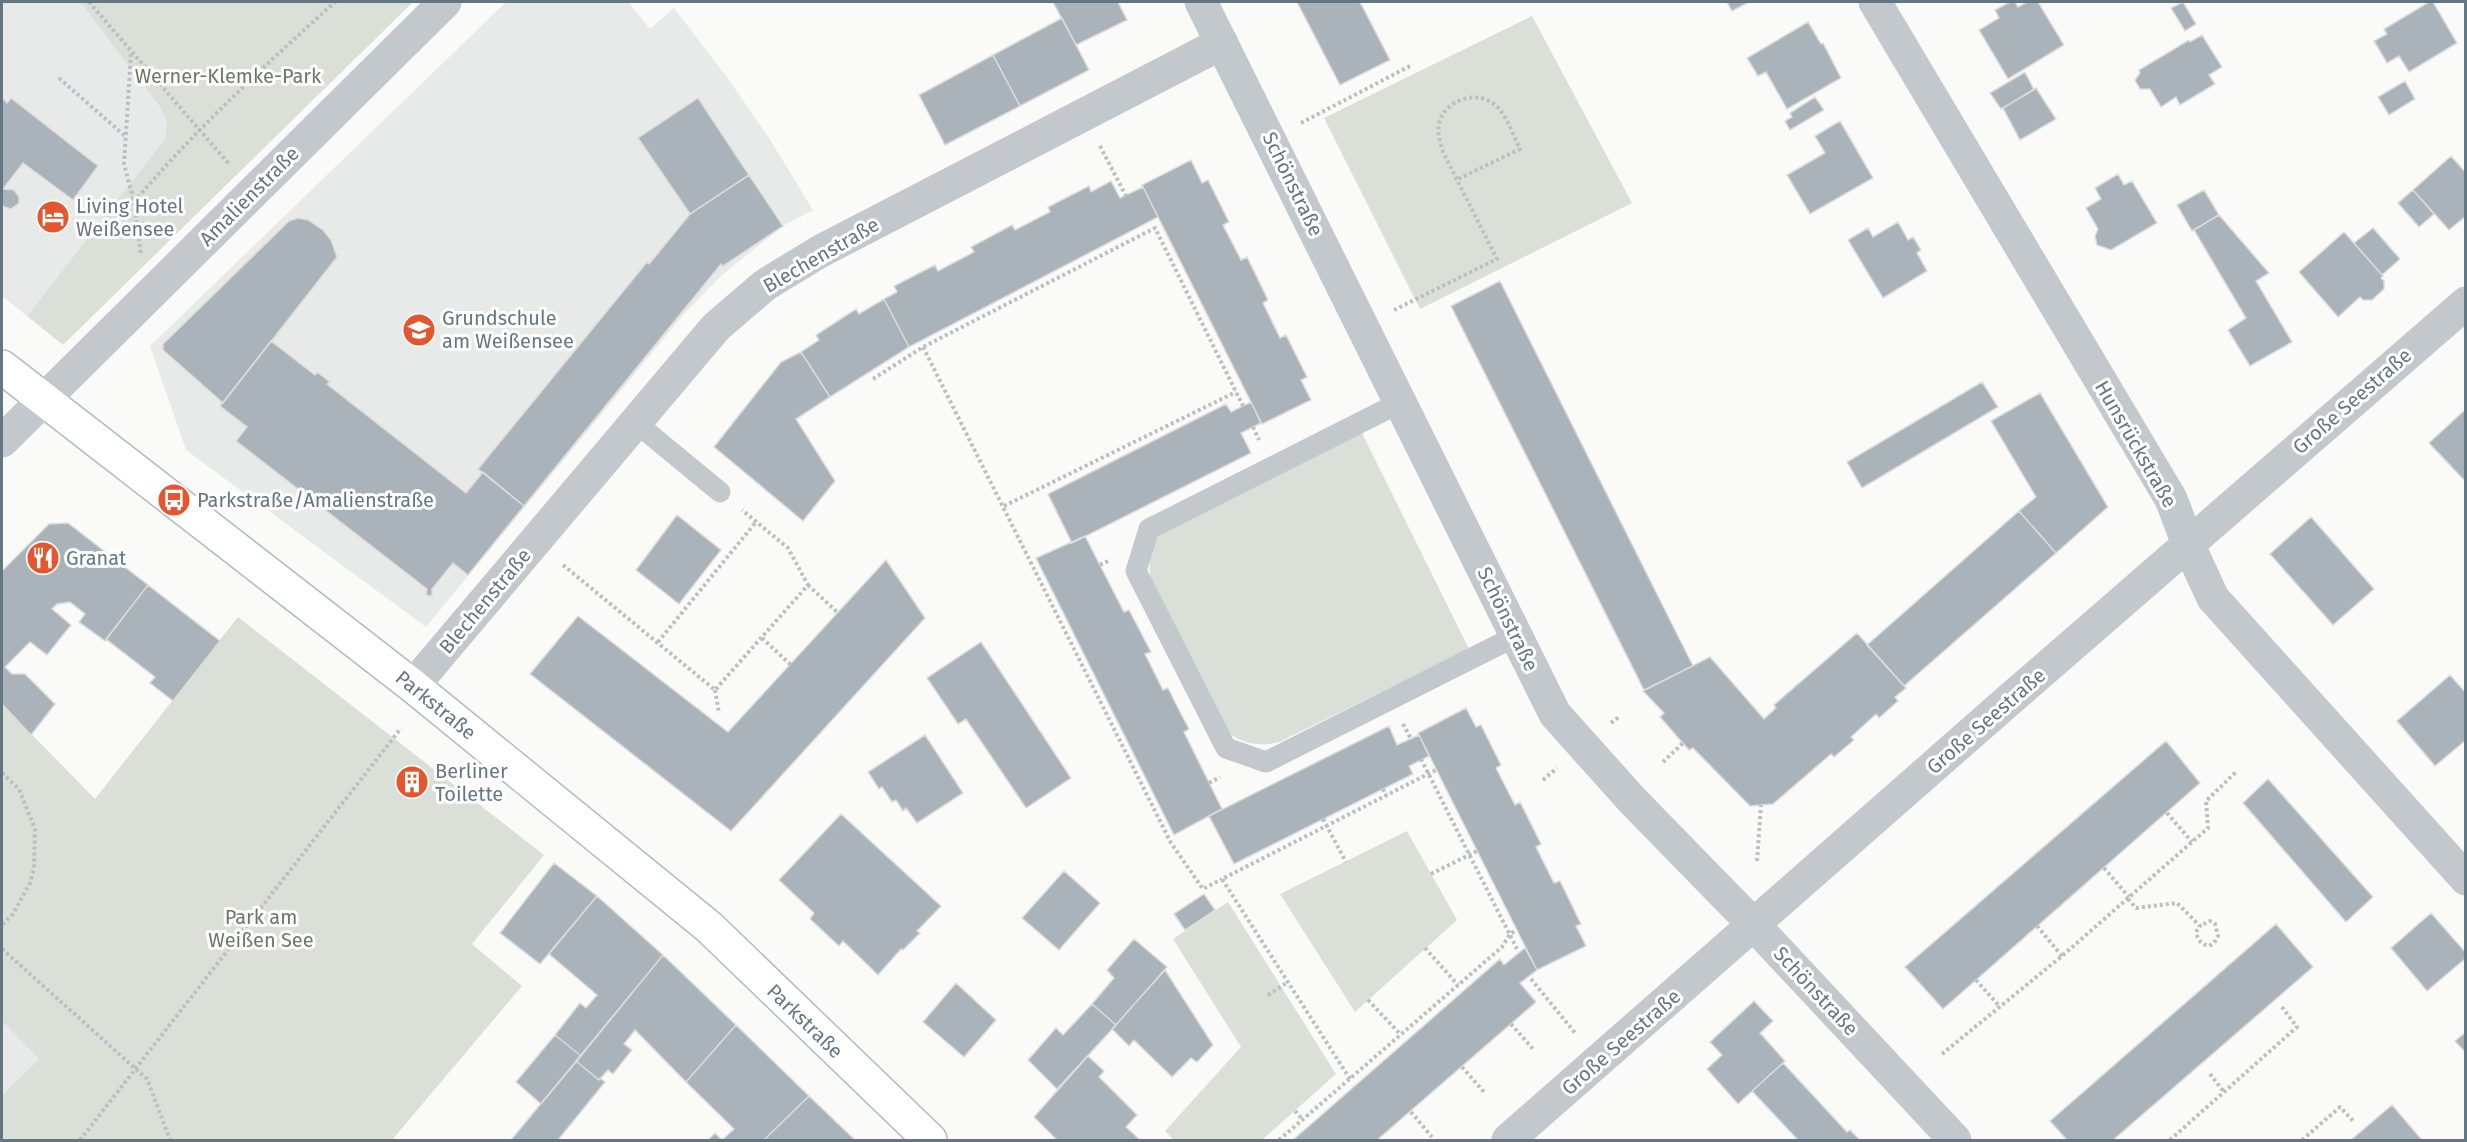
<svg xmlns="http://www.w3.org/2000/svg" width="2467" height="1142" font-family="'Fira Sans',sans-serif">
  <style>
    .built { fill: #e8e9e9 }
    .green { fill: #dadfd7 }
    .building { fill: #aab3b9; stroke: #dcdcda; stroke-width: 1.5 }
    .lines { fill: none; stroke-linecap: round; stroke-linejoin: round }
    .secondary-casing { stroke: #b3babf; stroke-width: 36 }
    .path { stroke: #bbbfc2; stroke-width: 4; stroke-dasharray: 3 3; stroke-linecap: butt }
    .lane { stroke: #c3c8cc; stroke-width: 21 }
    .street { stroke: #c3c8cc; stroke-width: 33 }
    .secondary { stroke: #fff; stroke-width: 33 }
    .labels { text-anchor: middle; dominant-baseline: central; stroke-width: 6; stroke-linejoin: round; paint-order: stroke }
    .park-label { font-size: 20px; fill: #687a64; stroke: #fff }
    .street-label { font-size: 20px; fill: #657683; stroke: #fff }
    .poi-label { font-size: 20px; fill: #657683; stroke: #fff; text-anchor: start }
  </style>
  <rect width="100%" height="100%" fill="#fafaf8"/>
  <path class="built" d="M2,2H80L160,107L167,121L165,139L27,316L2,296Z
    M506,2H628L650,29L674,8L729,80L769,138L813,210L783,226L722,275L684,314L426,627L186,450L150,346Z
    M2,1021L39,1059L2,1095Z"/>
  <path class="green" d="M80,2H413L63,345L27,316L165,139L167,121L160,107Z
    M1532,16L1632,203L1420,309L1324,118Z
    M1361,431L1469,649L1279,742C1258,747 1243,744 1226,731L1152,586C1147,565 1150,549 1161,531Z
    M238,617L544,855L472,944L522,986L392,1140H2V1095L39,1059L2,1021V704L95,799Z
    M1407,831L1457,920L1355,1012L1280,894Z
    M1228,902L1336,1074L1262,1140H1174L1165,1131L1241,1047L1173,939Z"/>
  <path class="building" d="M1053,2H1118L1127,20L1076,45Z
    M1297,2H1360L1390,60L1340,85Z
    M1727,2H1749L1732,11Z
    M2010,2H2015L2018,7L2027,2H2038L2064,45L2008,79L1979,30L1999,18L1995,10Z
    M2183,2L2196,24L2185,31L2171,8Z
    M2429,2H2433L2457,43L2409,72L2399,56L2387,63L2374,41L2387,34L2384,29Z
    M1062,18L1089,70L1020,106L993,55Z
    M1808,22L1821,44L1823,43L1841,78L1787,109L1766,72L1758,76L1747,58Z
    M2202,35L2222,67L2209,75L2215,84L2180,105L2176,97L2161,107L2150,89H2140L2135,80L2140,73L2139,70L2189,40L2190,42Z
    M993,55L1020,106L945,145L919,95Z
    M2025,72L2034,90L2001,109L1990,93Z
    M2405,81L2415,99L2389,115L2378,97Z
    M2036,88L2056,119L2020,140L2003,108Z
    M1815,97L1824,110L1790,130L1785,121L1792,117L1790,113Z
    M2,98L7,103L11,98L98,166L73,200L23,163L3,189L14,190L19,197V203L11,209L2,206Z
    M698,98L749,175L690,214L638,138Z
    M1840,121L1873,178L1810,214L1787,175L1825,153L1815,136Z
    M2451,156L2466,173V216L2449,230L2413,190Z
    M1191,160L1202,183L1208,180L1229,222L1223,225L1241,260L1247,257L1268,300L1263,303L1280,338L1286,335L1307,377L1301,380L1311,400L1262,424L1142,185Z
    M2118,174L2124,185L2132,181L2157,223L2111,250L2097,245L2095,236L2098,229L2086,208L2101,199L2095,188Z
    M749,175L783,226L723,266L721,264L524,506L478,469L647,262L649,264L690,214Z
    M1111,181L1120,198L1143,187L1158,217L909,347L884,299L897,292L894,286L935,265L938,271L974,252L971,247L1012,225L1015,230L1050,212L1048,207L1089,186L1091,192Z
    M2204,190L2219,215L2192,231L2177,205Z
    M2413,190L2434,214L2419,227L2398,203Z
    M2219,215L2269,273L2256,281L2292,342L2250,366L2228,330L2246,318L2194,230Z
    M298,218L308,220L323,230L331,240L337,257L223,403L163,350V344L289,221Z
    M1898,222L1908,240L1913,237L1921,250L1917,253L1927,271L1883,298L1848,240L1868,228L1873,237Z
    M2373,228L2400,259L2382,275L2354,243Z
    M2344,232L2383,276L2381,278L2384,281V289L2372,300H2363L2360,297L2338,317L2299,272Z
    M1500,281L1693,666L1644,690L1451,306Z
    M884,299L909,347L830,397L801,352L819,340L816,335L856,309L859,314Z
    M271,341L315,375L317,372L330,382L327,384L466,493L483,472L524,506L468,575L453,563L432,589V596L426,595L427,589L236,441L247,427L220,406Z
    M801,352L830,397L796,419L835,481L803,521L714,447L781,362Z
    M1982,382L1998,407L1862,488L1847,462Z
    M2040,393L2108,507L2056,553L2019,511L2036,497L1991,421Z
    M1251,402L1261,423L1241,433L1251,453L1072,543L1048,494L1226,404L1231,412Z
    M2466,409V482L2429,443Z
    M2019,511L2056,553L1904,686L1867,645Z
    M677,515L721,550L679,604L636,570Z
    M2311,517L2374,589L2333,625L2270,554Z
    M68,523L148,585L105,641L79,622L85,614L70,602L57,604L52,609L71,625L47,655L30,642L5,667L12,674H25L55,704L31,735L2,704V571L49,524Z
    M1085,536L1124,612L1129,610L1151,652L1145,654L1163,690L1168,688L1179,710L1189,729L1184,732L1222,809L1174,835L1036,558Z
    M886,560L925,618L731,831L530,674L578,616L728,732Z
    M148,585L220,641L173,701L150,683L155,677L106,639Z
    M1857,633L1906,688L1895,697L1898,701L1879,718L1876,714L1851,737L1854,740L1834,757L1831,754L1773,804L1750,806L1693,748L1689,750L1660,717L1664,713L1643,691L1710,657L1764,719L1776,708L1774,705Z
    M981,642L1071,778L1026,808L966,719L958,724L927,678Z
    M2450,675L2466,693V740L2435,766L2397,721Z
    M1466,708L1476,727L1481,725L1501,765L1496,768L1515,805L1520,802L1541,844L1536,847L1554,883L1560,881L1581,924L1576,926L1586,946L1537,970L1418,733Z
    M1389,726L1397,745L1419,735L1429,756L1409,766L1413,774L1234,864L1209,816Z
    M925,735L963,793L917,823L906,808L903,811L896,800L892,802L882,787L879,789L868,772Z
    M2166,741L2200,783L1943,1009L1905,967Z
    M415,767L426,775L409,797L398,789Z
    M2268,779L2373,897L2346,922L2243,803Z
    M841,814L941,906L917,931L920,933L903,950L901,949L878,975L843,941L839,946L810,919L814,913L779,880Z
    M554,863L597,896L540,964L500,933Z
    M1064,871L1100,903L1059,950L1022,918Z
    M1204,894L1215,910L1185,930L1174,914Z
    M597,896L663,955L581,1056L555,1035L580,1003L586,1008L597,995L549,954Z
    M2431,913L2466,953V958L2427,991L2391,948Z
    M2276,924L2313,967L2113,1140H2067L2050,1121Z
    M1134,939L1167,967L1116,1025L1092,1004L1114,978L1107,970Z
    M1525,948L1537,970L1520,983L1536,1002L1377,1140H1293L1500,959L1504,965Z
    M663,955L736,1025L686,1082L635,1030L624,1044L632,1050L613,1074L608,1070L599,1080L576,1061Z
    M1165,970L1213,1045L1197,1062L1191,1058L1172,1077L1134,1040L1129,1046L1112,1029Z
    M956,983L996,1020L964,1057L923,1022Z
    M1754,1001L1773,1021L1760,1033L1785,1061L1738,1104L1707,1069L1722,1055L1710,1042Z
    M1092,1004L1116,1025L1057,1089L1028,1060L1056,1028L1063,1035Z
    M736,1025L809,1096L764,1140H708L715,1133L722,1140L734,1129L686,1082Z
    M2466,1032V1053L2455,1041Z
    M555,1035L581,1056L541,1104L516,1082Z
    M1088,1056L1104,1071L1099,1077L1137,1115L1126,1127L1140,1140H1057L1034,1117Z
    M576,1061L599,1080L600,1078L605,1082L558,1140H511Z
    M1783,1063L1847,1132L1850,1130L1860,1140H1798L1752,1091Z
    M809,1096L855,1140H764Z
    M2392,1105L2422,1140H2351Z"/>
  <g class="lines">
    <defs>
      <path id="secondary" d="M2,367L413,686L709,927L930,1140"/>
    </defs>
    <use href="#secondary" class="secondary-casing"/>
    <path class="path" d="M89,2L229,164
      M131,54L124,164L134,202L141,254
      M59,78L125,136
      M1301,123L1410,66
      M1100,146L1126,196
      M134,202C195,130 265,65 335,2
      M1394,310L1497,259L1443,152C1440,141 1436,131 1440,120C1446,101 1474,91 1491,102C1506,111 1512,133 1520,149L1458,179
      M923,347L1171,843L1203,889L1222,879
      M873,379L923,347L1155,228L1243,406
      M1253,427L1259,440
      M1004,506L1236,392
      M563,565L715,690L808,585L788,548L742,510
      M1100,565L1108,561
      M808,585L838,613
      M762,638L791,665
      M658,642L756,522
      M715,690L719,713
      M1611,723L1620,716
      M1403,724L1411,739
      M1421,759L1517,949
      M1663,762L1683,743
      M2,773L19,789L35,829L34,868L30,883L13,914L2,925
      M1543,780L1557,768
      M1209,783L1220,777
      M1383,789L1386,796
      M2167,813L2192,842
      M1323,819L1346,862
      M1757,861L1761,805
      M2104,868L2129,897
      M1431,874L1477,851
      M2128,899L2136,908L2177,903L2200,926L2196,932C2198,941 2201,944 2209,946L2214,943L2218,936L2215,924L2210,921L2200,926
      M2037,926L2062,956
      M1425,948L1458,985
      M2,949L147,1079L170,1140
      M1531,979L1576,1034
      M1976,980L2000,1007
      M1268,995L1288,982
      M1368,1000L1401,1035
      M1511,1024L1533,1049
      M1942,1054L2062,956L2208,828L2206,801L2237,771
      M1462,1067L1484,1092
      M2210,1074L2224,1092
      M1350,1079L1222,879L1436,770
      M1295,1111L1303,1120
      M1411,1112L1432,1137
      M80,1140L401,728
      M1279,1140L1502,947L1510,934L1516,930
      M2170,1140L2297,1027L2282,1007
      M2302,1140L2340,1107L2354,1122"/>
    <path class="lane" d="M1401,402L1149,529L1136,571L1226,748L1266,762L1516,636
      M635,422L720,492"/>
    <path class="street" d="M1201,2L1555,714L1632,800L1754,925L1955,1140
      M1875,2L2171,499L2188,544L2213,598L2466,879
      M2,441L445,2
      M413,686L716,327L765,285L819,252L1222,43
      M1508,1140L2009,700L2466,303"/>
    <use href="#secondary" class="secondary"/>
  </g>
  <defs>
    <symbol id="hotel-disc" viewBox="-11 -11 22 22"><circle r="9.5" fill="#e4572e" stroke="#fff"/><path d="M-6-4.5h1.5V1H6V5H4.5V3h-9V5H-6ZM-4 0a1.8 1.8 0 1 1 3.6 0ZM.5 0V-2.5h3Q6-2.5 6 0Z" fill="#fff"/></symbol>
    <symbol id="school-disc" viewBox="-11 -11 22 22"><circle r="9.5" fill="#e4572e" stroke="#fff"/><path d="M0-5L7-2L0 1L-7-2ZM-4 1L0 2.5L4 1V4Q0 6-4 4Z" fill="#fff"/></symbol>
    <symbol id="bus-disc" viewBox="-11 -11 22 22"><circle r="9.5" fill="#e4572e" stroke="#fff"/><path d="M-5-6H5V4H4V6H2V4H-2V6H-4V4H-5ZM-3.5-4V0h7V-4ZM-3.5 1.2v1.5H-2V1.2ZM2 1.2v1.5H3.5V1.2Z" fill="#fff"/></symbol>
    <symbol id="restaurant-disc" viewBox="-11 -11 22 22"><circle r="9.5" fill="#e4572e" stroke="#fff"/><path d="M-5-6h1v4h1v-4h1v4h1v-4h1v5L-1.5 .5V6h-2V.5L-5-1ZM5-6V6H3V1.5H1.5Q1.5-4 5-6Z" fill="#fff"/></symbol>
    <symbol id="building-disc" viewBox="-11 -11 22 22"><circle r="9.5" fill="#e4572e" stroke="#fff"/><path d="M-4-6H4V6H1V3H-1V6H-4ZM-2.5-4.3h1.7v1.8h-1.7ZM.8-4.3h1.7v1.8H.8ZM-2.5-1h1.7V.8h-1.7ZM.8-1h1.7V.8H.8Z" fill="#fff"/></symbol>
  </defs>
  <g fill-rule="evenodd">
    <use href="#hotel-disc" x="34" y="198" width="38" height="38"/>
    <use href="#school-disc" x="400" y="311" width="38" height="38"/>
    <use href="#bus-disc" x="155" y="481" width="38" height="38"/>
    <use href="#restaurant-disc" x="24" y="539" width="38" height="38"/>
    <use href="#building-disc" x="393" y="763" width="38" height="38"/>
  </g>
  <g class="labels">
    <g class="park-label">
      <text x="228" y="76">Werner-Klemke-Park</text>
      <text x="261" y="917">Park am<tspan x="261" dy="23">Weißen See</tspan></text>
    </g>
    <g class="street-label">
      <text transform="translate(1293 184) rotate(64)">Schönstraße</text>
      <text transform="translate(249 196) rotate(-45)">Amalienstraße</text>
      <text transform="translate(821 255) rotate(-30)">Blechenstraße</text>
      <text transform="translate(2352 401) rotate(-41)">Große Seestraße</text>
      <text transform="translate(2136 444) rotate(60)">Hunsrückstraße</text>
      <text transform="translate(485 601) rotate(-50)">Blechenstraße</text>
      <text transform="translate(1508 619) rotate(64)">Schönstraße</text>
      <text transform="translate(436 705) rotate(39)">Parkstraße</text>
      <text transform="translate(1986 721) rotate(-41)">Große Seestraße</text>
      <text transform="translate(1816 991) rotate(47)">Schönstraße</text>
      <text transform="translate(805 1021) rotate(44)">Parkstraße</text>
      <text transform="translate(1621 1042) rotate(-41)">Große Seestraße</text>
    </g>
    <g class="poi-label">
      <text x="76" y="206">Living Hotel<tspan x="76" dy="23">Weißensee</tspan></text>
      <text x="442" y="318">Grundschule<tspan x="442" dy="23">am Weißensee</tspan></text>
      <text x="197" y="500">Parkstraße/Amalienstraße</text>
      <text x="66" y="558">Granat</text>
      <text x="435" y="771">Berliner<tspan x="435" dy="23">Toilette</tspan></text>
    </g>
  </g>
  <rect width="2467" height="1142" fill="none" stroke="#657683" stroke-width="6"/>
</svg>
